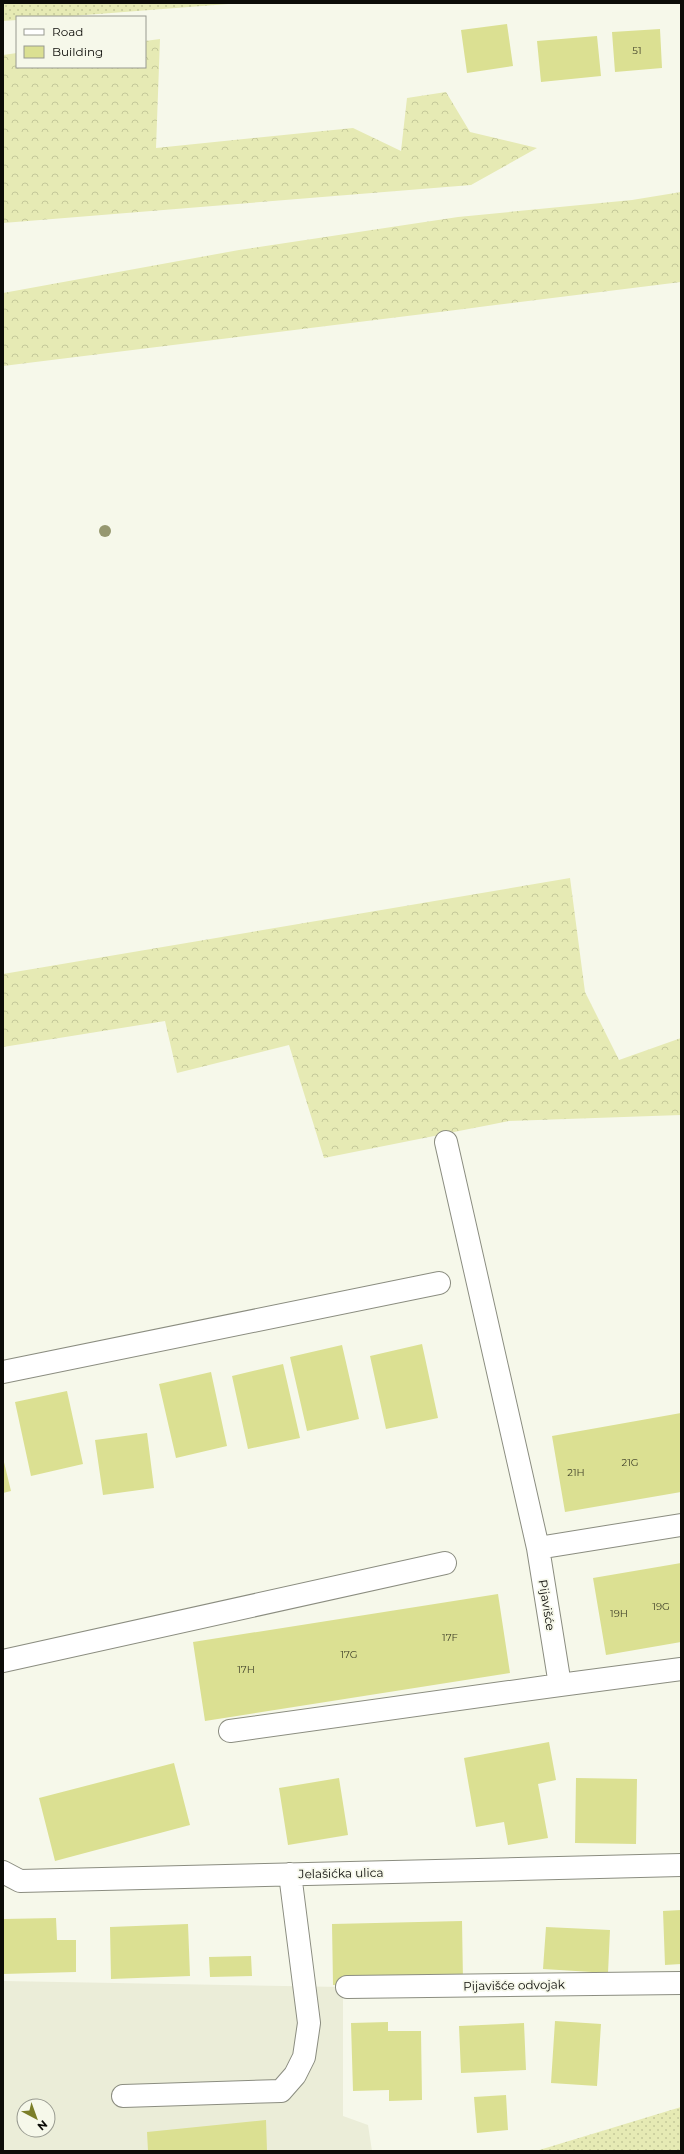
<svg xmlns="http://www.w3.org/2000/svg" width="684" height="2154" font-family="Montserrat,sans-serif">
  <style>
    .built { fill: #ebedd8; fill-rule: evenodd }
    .grass { fill: url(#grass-dots) }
    .forest { fill: url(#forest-crowns) }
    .building { fill: #dbe092 }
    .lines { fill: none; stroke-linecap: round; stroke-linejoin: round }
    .minor-casing { stroke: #8b8d80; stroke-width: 24 }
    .minor { stroke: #fff; stroke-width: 22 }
    .tree { fill: #969870 }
    .labels { text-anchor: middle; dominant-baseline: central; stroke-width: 3.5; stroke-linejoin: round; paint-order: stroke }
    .number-label { font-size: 10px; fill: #40412a }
    .street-label { font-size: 12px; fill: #0c0c08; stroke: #f6f8ea }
  </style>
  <defs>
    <pattern id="grass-dots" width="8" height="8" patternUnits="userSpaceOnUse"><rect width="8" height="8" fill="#e6eab4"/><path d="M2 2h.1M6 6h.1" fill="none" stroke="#c4c899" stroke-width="1.8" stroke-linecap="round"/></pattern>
    <pattern id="forest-crowns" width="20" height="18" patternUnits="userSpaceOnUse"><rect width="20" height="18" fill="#e6eab4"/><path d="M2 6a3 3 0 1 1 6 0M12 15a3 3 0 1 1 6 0" fill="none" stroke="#c4c899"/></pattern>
  </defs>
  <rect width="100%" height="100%" fill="#f6f8ea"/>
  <path class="built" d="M3,1981L343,1987V2116L368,2125L372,2151H3ZM24,2106H48V2130H24Z"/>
  <path class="grass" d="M3,3H241L59,17H17V20L3,21Z
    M681,2107V2151H536Z"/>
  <path class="forest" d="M160,39L156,148L353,128L401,151L407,98L446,92L470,132L537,148L471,185L3,223V55L17,53V67H145V41Z
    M681,192V282L3,366V293L239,250L458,217L632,200Z
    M570,878L585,992L619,1060L681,1038V1115L509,1121L324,1158L289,1045L177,1073L165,1021L3,1047V974Z"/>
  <path class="building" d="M507,24L513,66L467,73L461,30Z
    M660,29L662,68L615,72L612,32Z
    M597,36L601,76L541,82L537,41Z
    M422,1344L438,1418L386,1429L370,1356Z
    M342,1345L359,1419L307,1431L290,1357Z
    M283,1364L300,1438L248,1449L232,1376Z
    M211,1372L227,1446L176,1458L159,1384Z
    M67,1391L83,1464L31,1476L15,1402Z
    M681,1413V1492L565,1512L552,1436Z
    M147,1433L154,1488L103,1495L95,1440Z
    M3,1458L11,1491L3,1493Z
    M681,1563V1642L606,1655L593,1578Z
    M498,1594L510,1673L205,1721L193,1642Z
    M549,1742L556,1780L538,1784L548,1838L508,1845L504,1822L476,1827L464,1758Z
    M174,1763L190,1825L55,1861L39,1798Z
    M339,1778L348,1835L288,1845L279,1788Z
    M576,1778L637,1779L636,1844L575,1843Z
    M681,1910V1964L665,1965L663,1911Z
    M56,1918L57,1940H76V1972L3,1974V1919Z
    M462,1921L463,1981L333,1985L332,1924Z
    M188,1924L190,1976L111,1979L110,1927Z
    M546,1927L610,1930L608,1973L543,1969Z
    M251,1956L252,1976L210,1977L209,1957Z
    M555,2021L601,2024L597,2086L551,2083Z
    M388,2022V2031H421L422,2100L389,2101V2090L353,2091L351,2023Z
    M524,2023L526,2070L461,2073L459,2026Z
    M506,2095L508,2130L477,2133L474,2097Z
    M266,2120L267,2151H148L147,2132Z"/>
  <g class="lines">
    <defs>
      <path id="minor" d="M446,1142L538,1548
        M3,1372L439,1283
        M681,1525L538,1548L560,1685L681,1669
        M3,1661L445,1563
        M230,1731L560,1685
        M3,1872L20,1881L681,1865
        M347,1987L681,1983
        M123,2096L281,2091L295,2075L304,2057L309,2023L290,1874"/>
    </defs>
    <use href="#minor" class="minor-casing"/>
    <use href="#minor" class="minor"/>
  </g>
  <circle class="tree" cx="105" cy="531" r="6"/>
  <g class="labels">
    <g class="number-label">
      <text x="637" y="50">51</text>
      <text x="630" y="1462">21G</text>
      <text x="576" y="1472">21H</text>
      <text x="661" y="1606">19G</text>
      <text x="619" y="1613">19H</text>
      <text x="450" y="1637">17F</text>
      <text x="349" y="1654">17G</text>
      <text x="246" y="1669">17H</text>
    </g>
    <g class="street-label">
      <text transform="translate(547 1605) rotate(81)">Pijavišće</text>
      <text transform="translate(341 1873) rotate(-1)">Jelašićka ulica</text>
      <text transform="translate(514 1985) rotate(-1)">Pijavišće odvojak</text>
    </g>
  </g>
  <rect width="684" height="2154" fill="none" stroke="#0c0c08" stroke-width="8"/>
  <rect x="16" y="16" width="130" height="52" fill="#f6f8ea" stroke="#989a90"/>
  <rect x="24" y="29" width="20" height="6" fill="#ffffff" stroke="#989a90"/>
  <text x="52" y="36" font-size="12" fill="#0c0c08">Road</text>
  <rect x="24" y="46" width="20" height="12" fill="#dbe092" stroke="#989a90"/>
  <text x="52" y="56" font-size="12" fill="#0c0c08">Building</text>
  <g transform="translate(36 2118) rotate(139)"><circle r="19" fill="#f6f8ea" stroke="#989a90"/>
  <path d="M0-3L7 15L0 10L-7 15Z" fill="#7b7e28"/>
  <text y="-6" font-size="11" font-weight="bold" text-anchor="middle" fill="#0c0c08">N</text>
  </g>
</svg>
